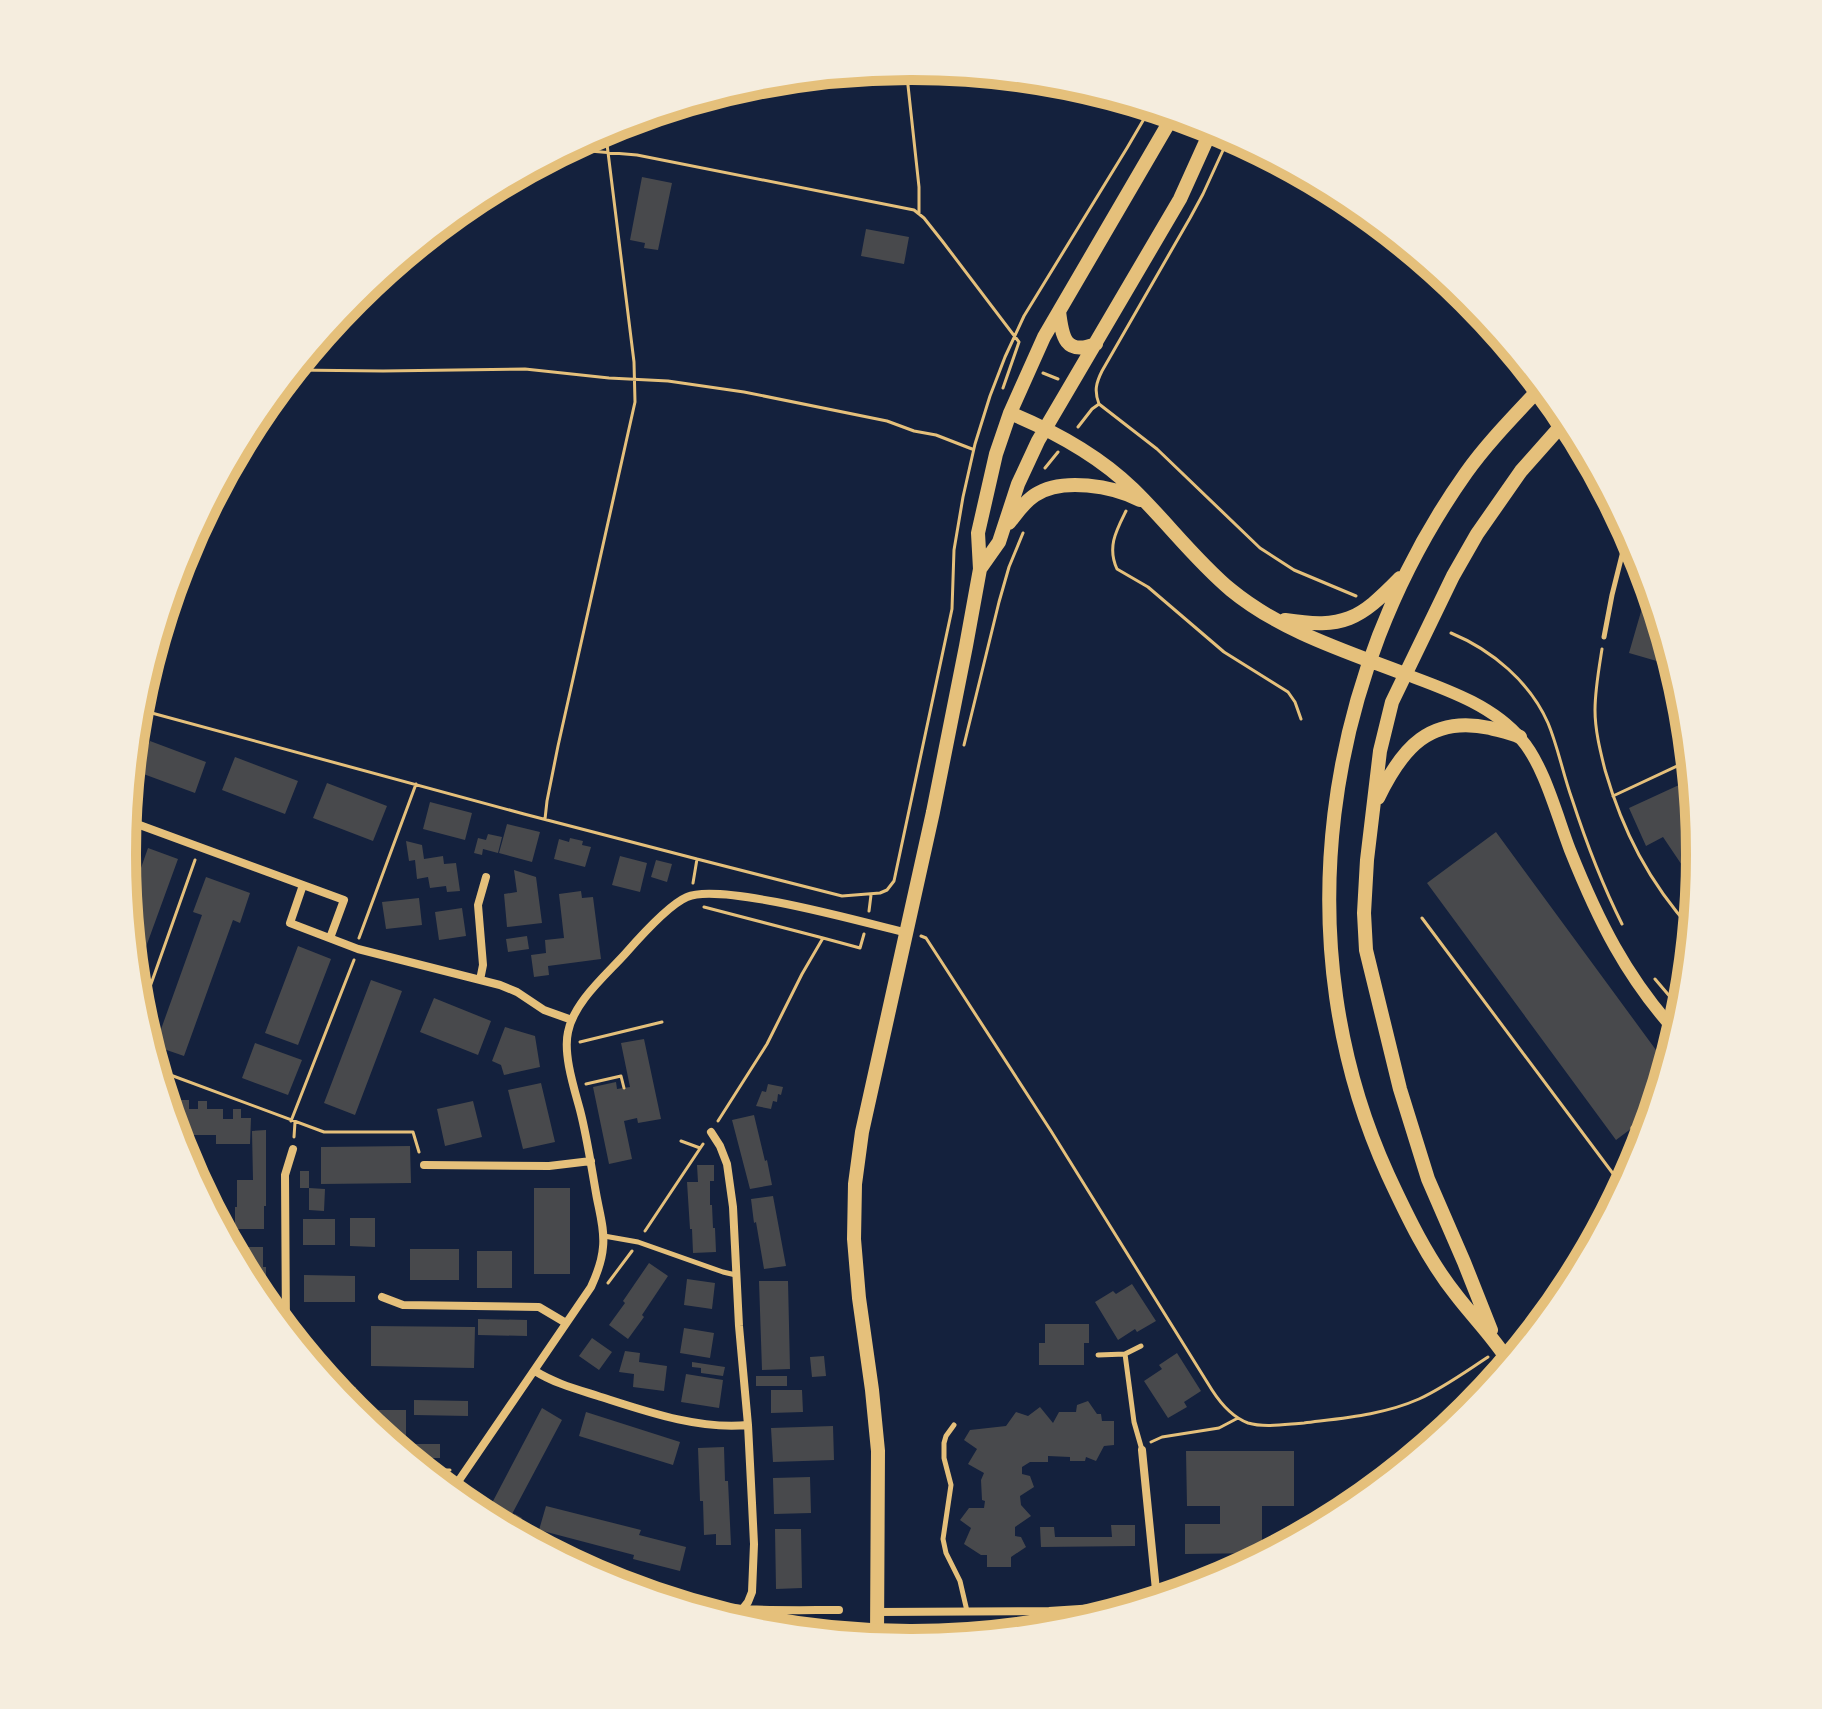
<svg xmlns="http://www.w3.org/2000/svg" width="1822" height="1709" font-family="'Archivo Narrow',sans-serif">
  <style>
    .building { fill: #48494c }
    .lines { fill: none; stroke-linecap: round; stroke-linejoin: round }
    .path { stroke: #e5c07b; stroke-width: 3 }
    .service { stroke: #e5c07b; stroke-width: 5 }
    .minor { stroke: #e5c07b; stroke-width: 8 }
    .tertiary { stroke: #e5c07b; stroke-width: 12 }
    .secondary { stroke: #e5c07b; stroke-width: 14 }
    .rim { fill: none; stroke: #e5c07b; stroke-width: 10 }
  </style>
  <rect width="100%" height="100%" fill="#14213d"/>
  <path class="building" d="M642,177L672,183L658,250L644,248L645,243L630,240Z
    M866,229L909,237L904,264L861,256Z
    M1649,584L1674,666L1629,653Z
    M150,741L206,762L195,793L138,772Z
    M235,757L298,781L285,814L222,790Z
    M1692,779L1699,855L1696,886L1663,837L1646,846L1629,808Z
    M327,783L387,806L373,841L313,818Z
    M430,802L472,813L465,840L423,829Z
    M507,824L540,832L532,862L499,853Z
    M1496,832L1667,1065L1652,1113L1616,1140L1427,883Z
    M488,834L502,837L498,853L483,849L482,855L474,853L478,838L486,840Z
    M570,838L583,841L582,845L591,847L585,867L554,859L559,839L569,842Z
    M406,841L422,845L424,859L443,856L444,864L456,863L460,891L447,892L446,886L430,888L428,877L417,879L415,860L409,861Z
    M148,848L178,859L135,977L128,905Z
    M620,856L647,863L640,892L612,885Z
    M656,860L672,864L667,882L651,877Z
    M514,870L536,877L542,923L507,927L504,894L517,892Z
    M206,877L250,893L240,923L233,920L184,1056L155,1046L202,915L193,912Z
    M581,891L582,898L593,897L601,959L548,966L549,975L534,977L531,955L546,953L545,940L564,938L559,894Z
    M419,898L422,925L386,929L382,902Z
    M462,908L466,936L439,940L435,912Z
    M527,936L529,949L508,952L506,939Z
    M298,946L331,959L298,1045L265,1033Z
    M371,980L402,991L355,1115L324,1103Z
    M434,998L491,1021L478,1055L420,1032Z
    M505,1027L535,1036L540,1067L504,1075L501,1065L492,1061Z
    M644,1039L661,1119L638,1123L637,1118L624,1121L632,1159L609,1164L593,1087L616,1082L617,1089L630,1087L621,1043Z
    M255,1043L302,1060L288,1095L242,1078Z
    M541,1083L555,1142L523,1149L508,1090Z
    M768,1084L783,1087L781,1095L778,1094L777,1102L773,1101L771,1109L756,1106L762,1091L766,1092Z
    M165,1100H172V1109H181V1100H189V1109H198V1101H207V1109H223V1119H233V1109H241V1118H251L250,1144H216V1135H176Z
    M473,1101L482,1137L445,1146L437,1109Z
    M754,1115L765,1161L767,1160L772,1185L750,1189L732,1120Z
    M266,1130V1206H264V1229H235V1207H237V1180H253L252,1131Z
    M410,1146L411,1183L321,1184V1147Z
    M697,1165H714V1181H710V1205H712L713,1228H715L716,1252L693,1253L692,1229H690L687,1182H698Z
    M300,1171H309V1188H300Z
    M309,1188L325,1189L324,1211L309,1210Z
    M534,1188H570V1274H534Z
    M773,1196L786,1266L764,1269L756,1222L754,1223L751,1199Z
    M350,1218H375V1247L350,1246Z
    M303,1219H335V1245H303Z
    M231,1247H263V1267H266V1299H261L255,1292Z
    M410,1249H459V1280H410Z
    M477,1251H512V1288H477Z
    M649,1263L668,1276L642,1315L644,1317L628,1339L609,1325L625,1303L623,1301Z
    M304,1275L355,1276V1302H304Z
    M687,1279L715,1283L712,1309L684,1305Z
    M759,1281H788L790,1369L762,1370Z
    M1132,1284L1156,1321L1137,1332L1135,1329L1118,1340L1095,1302L1113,1291L1116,1294Z
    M478,1319L527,1320V1336L478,1335Z
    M1045,1324H1089V1343H1084V1365H1039V1343H1045Z
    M371,1326L475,1327L474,1368L371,1366Z
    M684,1328L714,1333L710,1358L680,1353Z
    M592,1338L612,1352L599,1370L579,1356Z
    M625,1351L640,1353L639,1362L667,1366L664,1391L633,1387L634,1374L619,1372Z
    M1177,1353L1201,1391L1184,1402L1187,1407L1168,1418L1144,1381L1162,1369L1159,1365Z
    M824,1356L826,1376L812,1377L810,1357Z
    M692,1362L725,1367L723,1376L701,1373V1368L692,1367Z
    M686,1374L723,1380L719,1408L681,1402Z
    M756,1376H787V1386H756Z
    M332,1387H356V1414L353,1412Z
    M771,1390H802L803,1412L771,1413Z
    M414,1400L468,1401V1416L414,1415Z
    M1088,1401L1097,1414H1101L1102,1421H1114V1445L1104,1446L1096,1461L1086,1457L1085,1461H1070V1457L1048,1456V1462H1030L1022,1467V1474L1030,1476L1034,1487L1020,1496L1021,1505L1031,1516L1015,1527V1536L1021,1537L1026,1547L1011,1557V1567H987V1555H981L964,1544L971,1528L960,1520L969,1508H984L985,1501L982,1500L981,1480L984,1473L968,1464L977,1449L964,1440L970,1430L1006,1426L1016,1412L1028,1416L1040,1407L1053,1423L1059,1412H1076L1077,1405Z
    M542,1408L562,1420L512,1514L492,1503Z
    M375,1410H406V1446H395L375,1429Z
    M586,1412L680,1442L673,1465L579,1436Z
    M833,1426L834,1460L773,1462L771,1428Z
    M414,1444H440V1458H414Z
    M724,1447L725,1481H728L731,1545H716V1534L704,1535L703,1501H700L698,1448Z
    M1186,1451H1294V1506H1262V1553L1185,1554V1524H1220V1506H1187Z
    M810,1477L811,1513L774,1514L773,1478Z
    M546,1506L641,1530L639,1535L686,1547L680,1571L633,1559L634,1555L539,1530Z
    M515,1514L522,1518L514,1530L508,1526Z
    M1111,1525H1135V1546L1041,1547L1040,1527H1054L1055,1537H1112Z
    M775,1529H801L802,1588L776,1589Z"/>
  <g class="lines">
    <path class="path" d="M906,67L919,187V214
      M1230,135L1203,194L1190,218L1102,371C1096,383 1094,391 1099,404L1157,449L1260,548L1294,570L1356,596
      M566,149L637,155L914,210L924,218L943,242L1019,342L1003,388
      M293,370L383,371L525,369L609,378L668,381L744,392L887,421L914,431L936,435L972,449
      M1043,373L1058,379
      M1078,427L1092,409L1099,404
      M1045,468L1058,452
      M1126,511C1116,531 1107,547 1117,569L1148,587L1224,652L1288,692L1295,702L1301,719
      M1451,633C1492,650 1530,682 1548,723C1558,747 1563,774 1572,799C1586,842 1602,884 1622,924
      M1602,649C1599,668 1595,690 1595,710C1595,730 1600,750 1605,770C1623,832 1649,882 1692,930
      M137,709L524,814L697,859L693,883
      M964,745L999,602L1009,567L1023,533
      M1613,796L1690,760
      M545,819L547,801L558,746L635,402L634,362L605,128
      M697,859L842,896L880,893L887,890L894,881L952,609L954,550L963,497L975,444L990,396L1005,357L1024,316L1127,148L1151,107
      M704,907L823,938
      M869,911L871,895
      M1422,918L1623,1187
      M921,936L926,938L939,958L1051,1131L1212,1390C1221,1404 1232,1417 1248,1423C1265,1428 1287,1424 1304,1423C1343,1418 1383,1415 1419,1399C1443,1388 1465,1372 1488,1357
      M359,938L416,784
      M1655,979L1683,1012
      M140,1015L195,860
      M580,1042L662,1022
      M157,1070L324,1132H413L419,1152
      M586,1084L621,1076L624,1088
      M291,1121L354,960
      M718,1121L767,1044L802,974L823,938L860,948L864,934
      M294,1137L295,1122
      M681,1141L700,1148
      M1635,1165L1628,1154L1635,1149L1640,1154
      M645,1231L703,1144
      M608,1283L632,1251
      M1514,1340L1542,1323
      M1151,1442L1162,1437L1219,1428L1238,1418
      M428,1474L431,1470H450
      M998,1634V1622"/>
    <path class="service" d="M1604,637L1612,595L1628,531
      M1633,1128L1644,1141
      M604,1236L638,1242L723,1272L736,1275
      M1125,1354L1134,1422L1142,1450
      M1098,1355L1125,1354L1141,1346
      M954,1425L946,1436L944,1443V1458L951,1485L943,1539L946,1553L960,1581L967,1611"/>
    <path class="minor" d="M126,820L344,900L330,938
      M303,885L290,923L358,949L500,985L517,992L544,1010L572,1020
      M480,980L483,965L478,905L486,877
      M711,1132L720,1146L727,1164L733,1207L739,1326L748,1425L752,1503L754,1544L752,1592L748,1602L733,1621
      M424,1165L549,1166L591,1161
      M382,1297L403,1305L539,1307L566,1323
      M286,1329L285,1175L293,1149
      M535,1371C554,1383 576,1389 598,1396C645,1411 698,1430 748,1425
      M1142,1450L1157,1600
      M451,1492L591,1287C597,1274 602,1261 603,1247C605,1229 599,1211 596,1193C591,1165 587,1137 580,1110C574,1088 563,1054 568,1032C574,1002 605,976 625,954C639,938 668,905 687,897C720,882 866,923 907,933
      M599,1577C626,1586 654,1597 683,1602C735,1612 787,1610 839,1610
      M877,1612L1049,1611L1142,1605"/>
    <path class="tertiary" d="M1405,674C1445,689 1493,705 1521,739C1544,765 1557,816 1570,850C1598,920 1626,977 1677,1033"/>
    <path class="secondary" d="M1059,311C1062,337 1065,356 1096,344
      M1010,413C1056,432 1098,455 1133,489C1167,522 1195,560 1231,590C1281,631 1345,651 1405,674
      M1009,523C1017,513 1024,502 1035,495C1062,477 1113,486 1140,500
      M980,569L999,542L1018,484L1038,441L1180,199L1213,126
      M1285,620C1344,629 1359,620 1400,578
      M1378,798C1402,748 1430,715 1490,728C1501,731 1511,733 1520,737
      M1491,1330L1464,1262L1428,1179L1400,1089L1366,950L1364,913L1367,860L1380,751L1392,702L1453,576L1477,534L1521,471L1568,418
      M1509,1362C1494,1338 1474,1318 1457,1296C1428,1260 1407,1216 1388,1175C1284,947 1323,675 1466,473C1488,442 1516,414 1542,386
      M877,1640L878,1451L872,1390L859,1298L854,1239L855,1184L862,1132L933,812L966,646L980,569L978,533L996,454L1010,413L1044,337L1174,114"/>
  </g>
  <path d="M0 0H1822V1709H0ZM910 80H912A774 774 0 0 1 1686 854V855A774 774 0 0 1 912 1629H910A774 774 0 0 1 136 855V854A774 774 0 0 1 910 80Z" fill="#f5edde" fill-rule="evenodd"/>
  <path class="rim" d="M910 80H912A774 774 0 0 1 1686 854V855A774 774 0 0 1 912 1629H910A774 774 0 0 1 136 855V854A774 774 0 0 1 910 80Z"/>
</svg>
